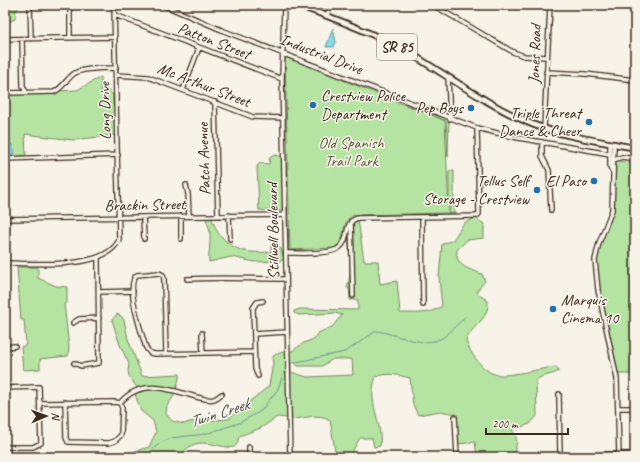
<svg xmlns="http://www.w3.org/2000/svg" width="640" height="462" font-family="Caveat,sans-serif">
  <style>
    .green { fill: #b5e4a2; stroke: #788760; fill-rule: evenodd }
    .water { fill: #8cd9ec; stroke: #6c939a }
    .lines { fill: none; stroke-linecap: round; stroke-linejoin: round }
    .stream { stroke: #6c939a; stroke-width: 1 }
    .minor-casing { stroke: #3b2a1e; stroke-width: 6 }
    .major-casing { stroke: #3b2a1e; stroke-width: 8 }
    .minor { stroke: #f7f3e8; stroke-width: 3.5 }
    .major { stroke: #f7f3e8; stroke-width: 4.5 }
    .poi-dot { fill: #1f6fb2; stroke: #f7f3e8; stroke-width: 1.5 }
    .labels { text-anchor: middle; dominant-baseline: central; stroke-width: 3; stroke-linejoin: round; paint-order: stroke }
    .shield { fill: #f7f3e8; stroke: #73665b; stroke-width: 1 }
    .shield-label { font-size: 15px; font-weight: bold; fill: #3b2a1e }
    .street-label { font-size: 16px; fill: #3b2a1e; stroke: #f7f3e8 }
    .poi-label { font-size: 16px; fill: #3b2a1e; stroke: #f7f3e8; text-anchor: end }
    .park-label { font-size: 16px; fill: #5a583f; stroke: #f7f3e8 }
    .water-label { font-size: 17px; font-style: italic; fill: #4f5652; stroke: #f7f3e8 }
  </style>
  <rect width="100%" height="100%" fill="#f7f3e8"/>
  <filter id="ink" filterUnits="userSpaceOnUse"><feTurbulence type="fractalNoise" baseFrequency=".025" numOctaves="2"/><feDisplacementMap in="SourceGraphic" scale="8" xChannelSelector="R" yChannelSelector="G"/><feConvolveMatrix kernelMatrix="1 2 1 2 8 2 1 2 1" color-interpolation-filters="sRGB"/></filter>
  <g filter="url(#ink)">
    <path class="green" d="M5,5H21L16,10L15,19L5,23Z
      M285,57L413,108L420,110L403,103V101L449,119L448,157L446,121L421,110L445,121L449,213L354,215C339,221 348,239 334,248L290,250Z
      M101,77V92L109,91L113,95V105L115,106L116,135L73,140L25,134L26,155L13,157L14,150L5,139V94L77,90Z
      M284,121L289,249L288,250L287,238Z
      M276,155L282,157L283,211L259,210L257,166L260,163L269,164L270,157Z
      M614,160L635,164V374H618L600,290L596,260L600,244L613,211Z
      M449,171H454V215L392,216L449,215Z
      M206,217H211C214,223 216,232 221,236C236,253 250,253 271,252V244H277L281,249L284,259L280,261L255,262L231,257L209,262C208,253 211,243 210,233C210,227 206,223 206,217Z
      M476,218L484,224V238L467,240L457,250C455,267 470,269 482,274L485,281L477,291L478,294L488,301C489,321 472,324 466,341C470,353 482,370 494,374C505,378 542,368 556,367L559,371C551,376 544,374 536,380L537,416L530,424L512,430C519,439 517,445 513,455L477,456L475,442L458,444L456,414L440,411L418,415L413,405L410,378C398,375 388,372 376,377C366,401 383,422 380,446L374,447L372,438H360L349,457H336L330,420C318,412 305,419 291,419L289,353L304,343L316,338L318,333L332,327L342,315L335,313L299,315L294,313V311L300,309L358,310V300H350L349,288H347C354,269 346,245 350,225L351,297H354L353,221L358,219L364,261H378L380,284L397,281L400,313C415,313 429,315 442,306L439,277L442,244L453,240L464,223ZM291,359L298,366H322L333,359H352L353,375L307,377L291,372Z
      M17,267H38V278L56,286L67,287V303L64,304L69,347L68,356L40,359V369L23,370L21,347L26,345L24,320H21Z
      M117,314L121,316L124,320L128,339L142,376L180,374L176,390C162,386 152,384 138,389L129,376L128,370L129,364L120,345L112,320Z
      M286,351L288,418L277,417L261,428L239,436C238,440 238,445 234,447C229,449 212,443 204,443C186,443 187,453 175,457C168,459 133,457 123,457L132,452L149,447L156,432L153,421L141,411L135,394C150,387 160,388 176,393L167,406L166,414L172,421L184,424L189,422L228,419L269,386L273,363L272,359L274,355Z"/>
    <path class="water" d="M333,28L336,42L334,47H326Z
      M6,139C13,144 14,148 13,157L5,156Z"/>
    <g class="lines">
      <path class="stream" d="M291,363L345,352L376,331C395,333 421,348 440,339C449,335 458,323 465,317
        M144,457L159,444L171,438L205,434L239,423L261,411L278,389L284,372"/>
      <defs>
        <path id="minor" d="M30,5L31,39
          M70,5V38
          M163,5L224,31L477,128L513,137L610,154
          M284,5L282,79L290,457
          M433,5L513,52L524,56L547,57
          M635,5V11
          M115,15L282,79
          M327,16L330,5
          M5,39L115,37
          M22,39L23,86L26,92
          M546,72L585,74L635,80
          M116,75L148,77L253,117L283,118
          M448,77L450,119
          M183,90L199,48
          M5,93L54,92C63,88 67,78 75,73C84,68 106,68 116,68
          M215,102L218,216
          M544,128L550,5
          M542,142V156L549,170L551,210
          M610,143V167L612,171
          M614,144L612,210L599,243L595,260L598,290L617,379L619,455
          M5,159L118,155
          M613,160L622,157L635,159
          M186,185L188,194L189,216
          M229,215L230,239
          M181,216V239
          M143,217L144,239
          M422,217L423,305
          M5,219L285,215
          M351,221L353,296
          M286,253C298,253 330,255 339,248C351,240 342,222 358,218L477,216L479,214L477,128
          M5,263C34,263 104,271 119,240L114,5
          M187,279C220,277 253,279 286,279
          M99,292L133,291
          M73,323L79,319L99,318
          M202,333L203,353
          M254,334L287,332
          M5,347L15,346
          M166,354L164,279L163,275L159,273L137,275C124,283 142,334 146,348L150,353L155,354L254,352
          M74,363L81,366L99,363L98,258
          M258,376L255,369L253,308L257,302L263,301
          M5,388L39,387L41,443L33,447H5
          M559,394L560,456
          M40,403L115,402L120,403L122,408L121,435L115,441L109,443L68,442L66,438L65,402
          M120,403C141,378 169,389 196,397C201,398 209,401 214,399C217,398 220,395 222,394
          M618,408H635
          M455,417L457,457
          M249,447V457
          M220,457L228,455L240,457
          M485,457L635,454"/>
        <path id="major" d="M297,5C334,18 371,32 406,51C447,75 487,105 532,124C564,137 601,141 635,148"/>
      </defs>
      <use href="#minor" class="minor-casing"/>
      <use href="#major" class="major-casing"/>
      <use href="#minor" class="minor"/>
      <use href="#major" class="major"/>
    </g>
  </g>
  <g class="poi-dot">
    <circle cx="313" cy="105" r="4"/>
    <circle cx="471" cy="108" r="4"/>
    <circle cx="589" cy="122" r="4"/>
    <circle cx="594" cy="181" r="4"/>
    <circle cx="537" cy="190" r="4"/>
    <circle cx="553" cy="309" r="4"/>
  </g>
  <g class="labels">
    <rect class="shield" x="377" y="34" width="40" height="26" rx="3"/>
    <g class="shield-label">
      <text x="397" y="47">SR 85</text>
    </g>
    <g class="street-label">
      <text transform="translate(214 41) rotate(21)">Patton Street</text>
      <text transform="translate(321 54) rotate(21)">Industrial Drive</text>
      <text transform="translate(535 54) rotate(-88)">Jones Road</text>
      <text transform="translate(204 85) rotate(21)">Mc Arthur Street</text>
      <text transform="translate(105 111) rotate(-91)">Long Drive</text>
      <text transform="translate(204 159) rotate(-92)">Patch Avenue</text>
      <text transform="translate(145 205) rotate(-1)">Brackin Street</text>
      <text transform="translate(273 231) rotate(-91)">Stillwell Boulevard</text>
    </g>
    <g class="poi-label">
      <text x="321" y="96" text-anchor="start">Crestview Police<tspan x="321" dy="18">Department</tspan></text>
      <text x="463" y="108">Pep Boys</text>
      <text x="581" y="113">Triple Threat<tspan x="581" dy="18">Dance &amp; Cheer</tspan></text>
      <text x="529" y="181">Tellus Self<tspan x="529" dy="18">Storage - Crestview</tspan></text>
      <text x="586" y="181">El Paso</text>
      <text x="561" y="300" text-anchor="start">Marquis<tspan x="561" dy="18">Cinema 10</tspan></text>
    </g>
    <g class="park-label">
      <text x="351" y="143">Old Spanish<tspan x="351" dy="18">Trail Park</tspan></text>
    </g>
    <g class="water-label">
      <text transform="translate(219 413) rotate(-18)">Twin Creek</text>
    </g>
  </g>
  <rect width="640" height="462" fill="none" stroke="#f7f3e8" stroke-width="20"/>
  <rect x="10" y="10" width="620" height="442" fill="none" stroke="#3b2a1e" stroke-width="1.5" filter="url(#ink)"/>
  <g transform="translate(46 416) rotate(88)" stroke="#f7f3e8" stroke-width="3" paint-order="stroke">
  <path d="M0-3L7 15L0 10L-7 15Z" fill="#3b2a1e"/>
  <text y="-6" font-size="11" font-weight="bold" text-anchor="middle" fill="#3b2a1e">N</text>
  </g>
  <path d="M486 428v6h82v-6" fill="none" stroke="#3b2a1e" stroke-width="2"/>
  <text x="492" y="428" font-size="12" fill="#3b2a1e" stroke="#f7f3e8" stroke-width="3" paint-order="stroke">200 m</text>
</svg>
